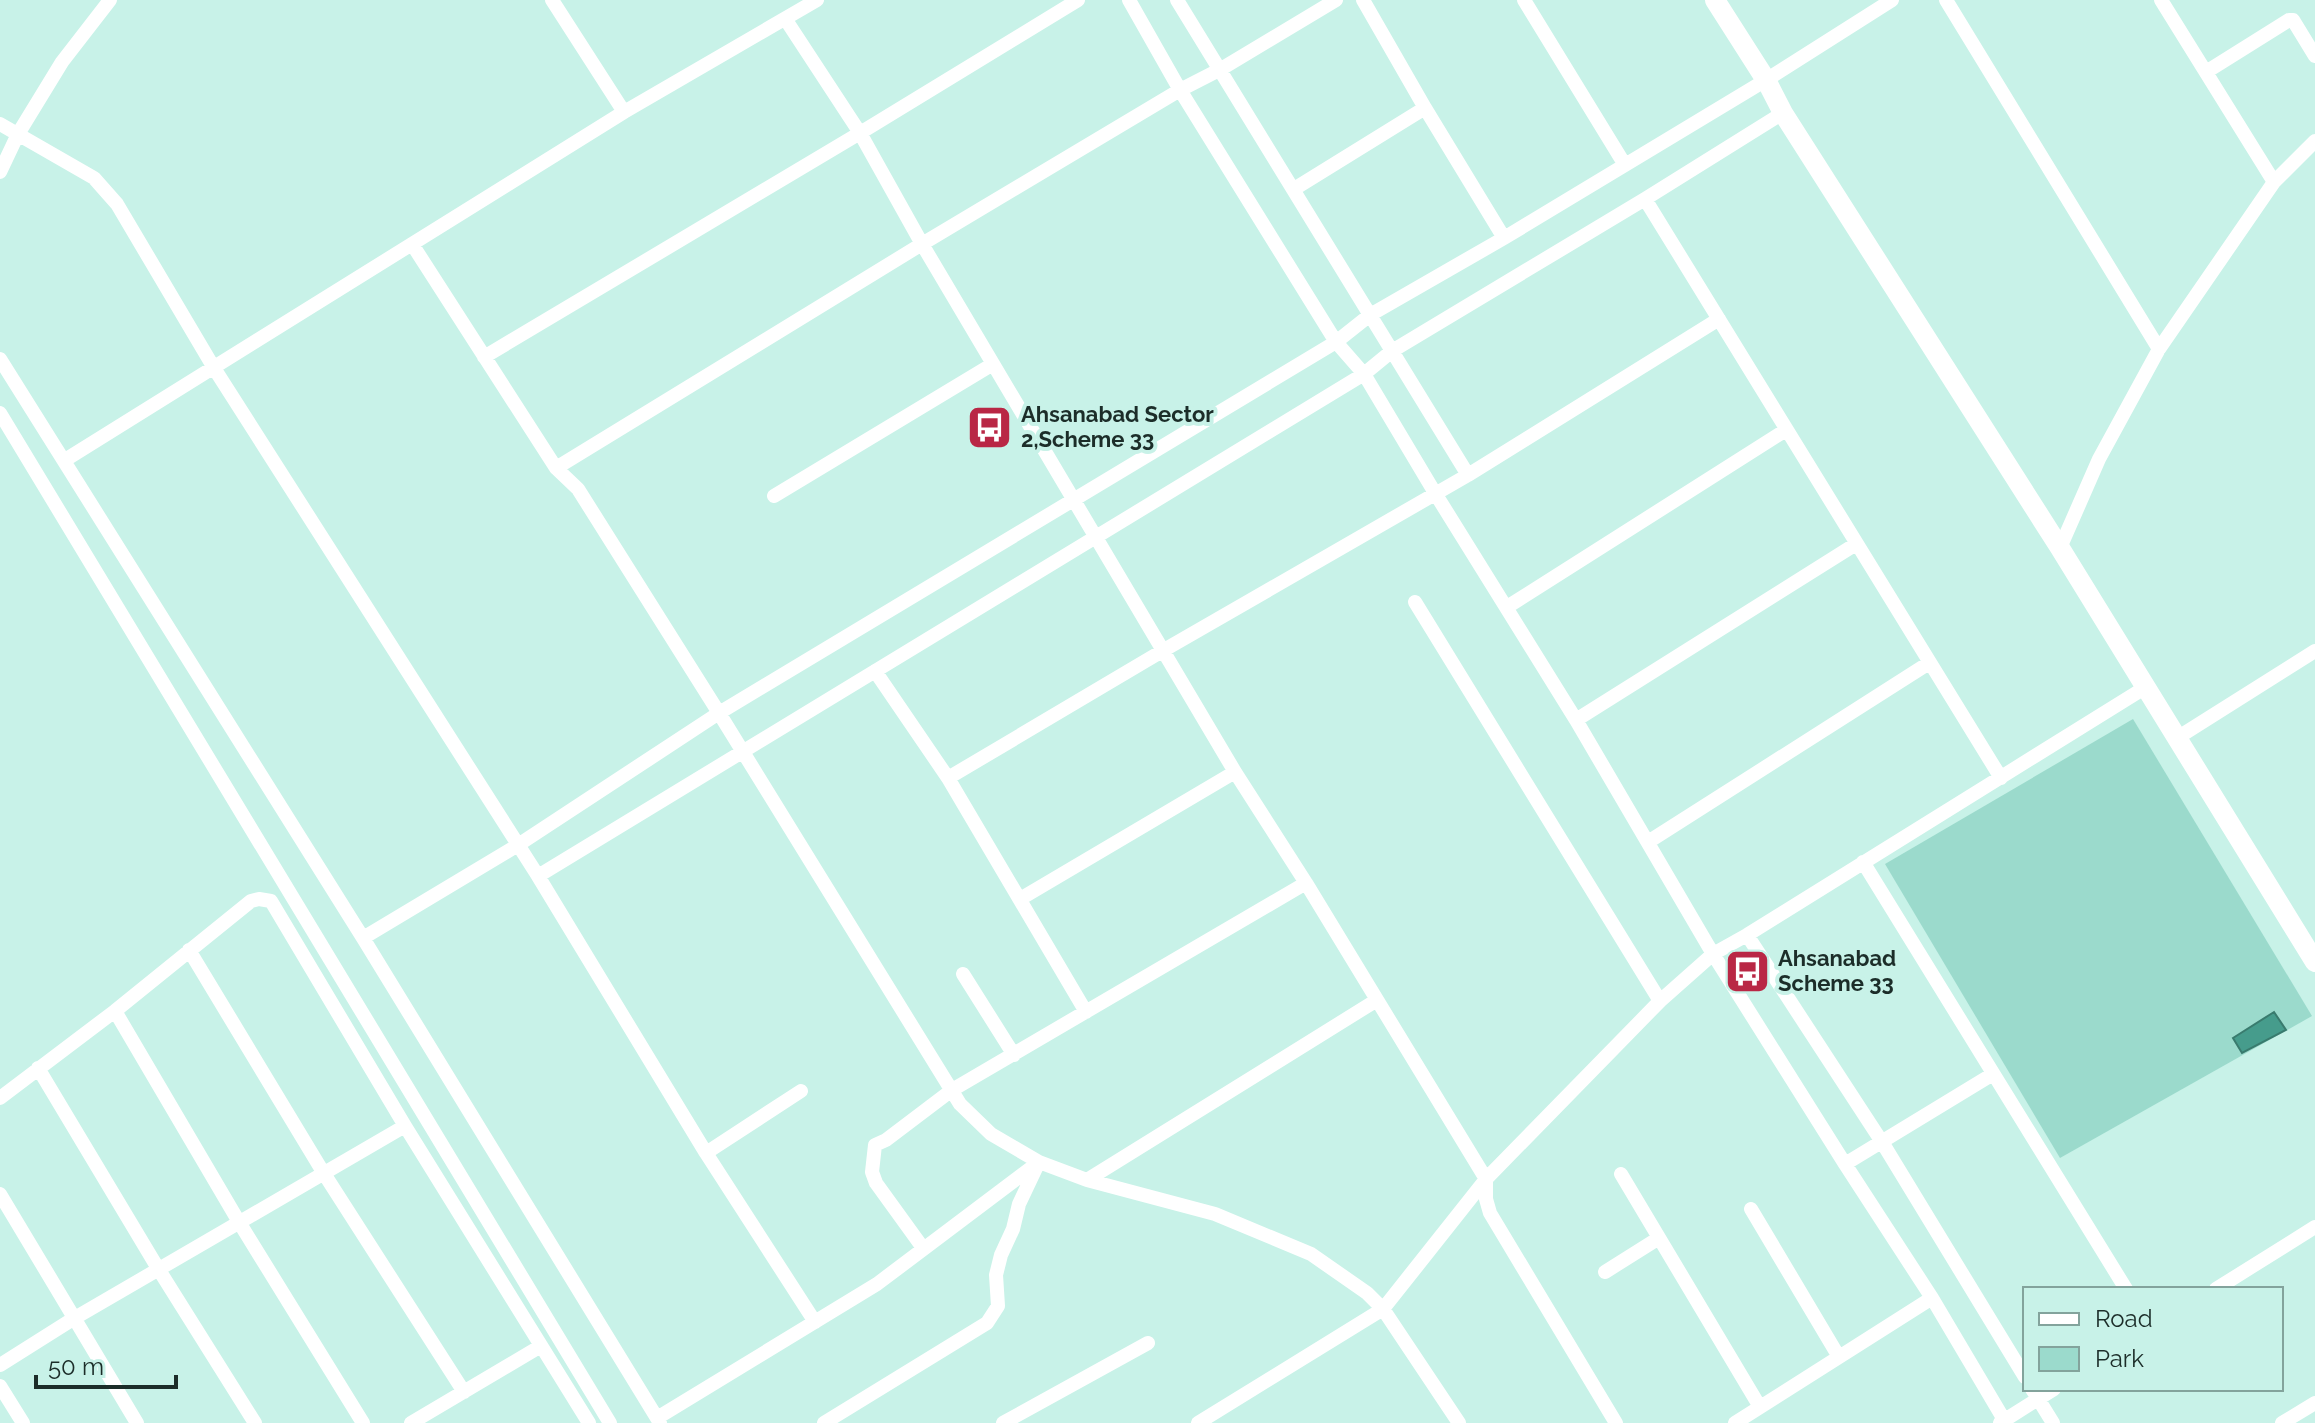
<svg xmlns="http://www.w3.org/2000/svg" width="2315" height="1423" font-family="Raleway,sans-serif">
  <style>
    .green { fill: #9bdacc }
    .water { fill: #469c8c; stroke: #397b6e; stroke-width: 2 }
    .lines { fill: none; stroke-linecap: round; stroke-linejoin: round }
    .street { stroke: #fff; stroke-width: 14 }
    .secondary { stroke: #fff; stroke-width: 20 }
    .labels { text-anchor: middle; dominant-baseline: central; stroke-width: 8; stroke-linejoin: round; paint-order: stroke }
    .poi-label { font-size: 22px; font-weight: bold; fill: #1c2d29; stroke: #c8f2e8; text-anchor: start }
  </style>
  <rect width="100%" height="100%" fill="#c8f2e8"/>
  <path class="green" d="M2133,719L2312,1016L2060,1158L1885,864Z"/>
  <path class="water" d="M2274,1012L2286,1030L2242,1053L2233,1038Z"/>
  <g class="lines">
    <path class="street" d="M552,0L624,112
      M1129,0L1180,90L1336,342L1364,374L1435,493L1576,720L1713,954L1845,1164L1932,1298L2006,1423
      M1177,0L1468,475
      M1363,0L1425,108L1504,238
      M1524,0L1625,165
      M1946,0L2159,349
      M2161,0L2274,182
      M786,20L860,133L922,244L1235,772L1306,883L1486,1179V1199L1490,1213L1616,1423
      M2206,72L2289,20H2293L2315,56
      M0,124L94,178L117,204L214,368L538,876L1364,374L1392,351L1645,199L1783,113
      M0,172L18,134L62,62L110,0
      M1294,189L1425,108
      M1645,199L2001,778
      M484,357L860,133L1078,0
      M0,359L363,938L660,1423
      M0,413L610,1423
      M65,460L624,112L817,0
      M556,468L922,244L1180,90L1221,69L1336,0
      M774,496L993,364
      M2060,548L2099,459L2159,349L2274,182L2315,141
      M1415,602L1660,1001
      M1507,607L1786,430
      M875,671L948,778L1086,1012
      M1576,720L1856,544
      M2177,738L2315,651
      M948,778L1164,650L1468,475L1719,319
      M1648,842L1929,663
      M1863,862L2126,1289
      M538,876L706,1153L815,1322
      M1020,899L1235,772
      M1747,935L1882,1142L2025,1377
      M363,938L518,845L719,713L578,489L556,468L412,244
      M189,950L323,1172L464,1392
      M963,974L1014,1055
      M115,1011L239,1222L363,1423
      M38,1068L159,1270L255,1423
      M0,1098L115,1011L251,901L259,899L271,901L405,1126L589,1423
      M706,1153L801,1091
      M1845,1164L1993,1074
      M1621,1174L1760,1407
      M1087,1180L1377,1000
      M0,1194L137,1423
      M1751,1209L1839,1357
      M923,1248L876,1183L872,1172L875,1145L886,1140L952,1090L1306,883
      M1605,1272L1659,1238
      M2216,1289L2315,1227
      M0,1365L73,1319L405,1126
      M0,1386L23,1423
      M2032,1389L2053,1423
      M657,1418L877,1284L1039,1162
      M411,1423L541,1346
      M824,1423L987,1323L998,1306L996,1275L1001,1255L1013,1229L1019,1204L1037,1166
      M1003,1423L1148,1343
      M1198,1423L1383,1309L1486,1179L1660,1001L1713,954L1747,935L2146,687
      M1459,1423L1383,1309L1367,1293L1311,1254L1215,1214L1087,1180L1039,1162L991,1134L960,1104L719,713L1336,342L1370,315L1504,238L1766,80L1892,0
      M1735,1423L1932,1298
      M2000,1423L2054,1389
      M2282,1423L2315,1403"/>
    <path class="secondary" d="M1715,0L1766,80L1783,113L2060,548L2315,962"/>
  </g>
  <defs>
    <symbol id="bus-square" viewBox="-11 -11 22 22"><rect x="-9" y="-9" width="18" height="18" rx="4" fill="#b92745" stroke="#c8f2e8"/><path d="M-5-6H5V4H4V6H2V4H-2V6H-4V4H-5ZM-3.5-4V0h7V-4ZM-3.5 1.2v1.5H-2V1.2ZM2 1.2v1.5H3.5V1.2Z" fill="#fff"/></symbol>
  </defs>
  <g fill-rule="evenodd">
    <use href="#bus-square" x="964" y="402" width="51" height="51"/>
    <use href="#bus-square" x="1722" y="946" width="51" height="51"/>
  </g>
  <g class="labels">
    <g class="poi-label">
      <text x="1021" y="414">Ahsanabad Sector<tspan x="1021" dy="25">2,Scheme 33</tspan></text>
      <text x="1778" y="958">Ahsanabad<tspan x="1778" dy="25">Scheme 33</tspan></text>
    </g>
  </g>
  <rect x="2023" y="1287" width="260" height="104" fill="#c8f2e8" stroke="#83a39c" stroke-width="2"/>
  <rect x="2039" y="1313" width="40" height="12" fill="#ffffff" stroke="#83a39c" stroke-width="2"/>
  <text x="2095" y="1327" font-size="24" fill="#1c2d29">Road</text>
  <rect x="2039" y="1347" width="40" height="24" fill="#9bdacc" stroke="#83a39c" stroke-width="2"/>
  <text x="2095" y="1367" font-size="24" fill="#1c2d29">Park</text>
  <path d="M36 1375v12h140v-12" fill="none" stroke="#1c2d29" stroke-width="4"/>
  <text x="48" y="1375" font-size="24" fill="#1c2d29" stroke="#c8f2e8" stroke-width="6" paint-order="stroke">50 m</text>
</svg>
